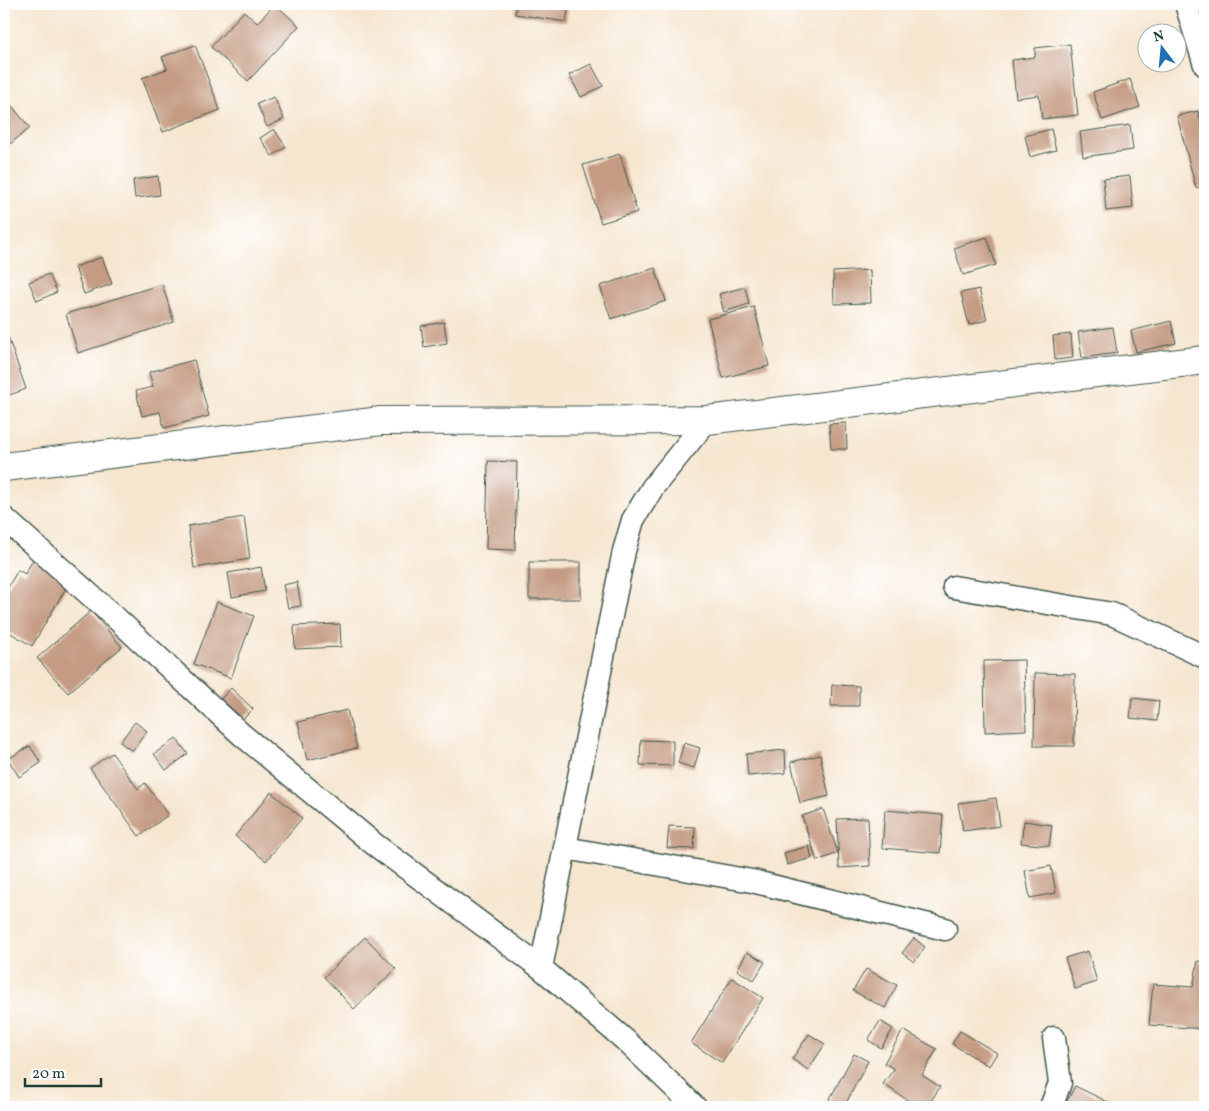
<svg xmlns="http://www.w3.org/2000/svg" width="1209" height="1111" font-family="Vollkorn,serif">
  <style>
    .building { fill: #c59b83 }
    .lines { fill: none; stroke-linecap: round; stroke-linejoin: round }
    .street-casing { stroke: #3f564b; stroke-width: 25 }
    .secondary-casing { stroke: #3f564b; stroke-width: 30 }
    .street { stroke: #fff; stroke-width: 22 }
    .secondary { stroke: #fff; stroke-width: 28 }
  </style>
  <rect width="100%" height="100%" fill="#fff"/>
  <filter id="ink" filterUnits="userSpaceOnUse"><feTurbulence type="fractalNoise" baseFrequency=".02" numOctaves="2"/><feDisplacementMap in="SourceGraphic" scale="10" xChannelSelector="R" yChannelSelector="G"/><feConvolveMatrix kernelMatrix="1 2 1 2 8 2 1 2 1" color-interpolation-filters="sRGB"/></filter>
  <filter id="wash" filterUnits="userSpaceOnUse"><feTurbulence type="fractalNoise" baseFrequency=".0096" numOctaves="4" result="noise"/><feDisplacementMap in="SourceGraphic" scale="20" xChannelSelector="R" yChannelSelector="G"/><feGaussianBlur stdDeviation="1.12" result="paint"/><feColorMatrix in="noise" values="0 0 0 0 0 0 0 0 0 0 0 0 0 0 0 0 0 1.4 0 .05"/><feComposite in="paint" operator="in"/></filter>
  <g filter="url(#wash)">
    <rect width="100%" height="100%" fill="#f6e6d0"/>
    <g id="blocks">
      <path class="building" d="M275,4L299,26L248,81L211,47L244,11L257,23Z
        M517,4H569L566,22L515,14Z
        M1070,44L1078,115L1042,119L1039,95L1016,98L1012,60L1035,57V48Z
        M195,45L220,110L163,132L142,78L167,69L162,57Z
        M591,64L603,86L581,97L569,75Z
        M1130,79L1140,107L1102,120L1093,92Z
        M274,97L284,119L267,127L257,104Z
        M12,106L30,128L5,148L4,146V113Z
        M1198,111L1205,138V186L1196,188L1177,116Z
        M1130,125L1133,150L1083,157L1080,132Z
        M274,129L286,147L272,156L260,138Z
        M1051,129L1056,150L1030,157L1025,136Z
        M620,154L637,212L601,223L583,165Z
        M158,176L160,195L135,198L133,180Z
        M1130,176L1133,208L1106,211L1103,179Z
        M987,237L996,265L963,275L954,248Z
        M102,257L112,284L84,294L75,267Z
        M655,268L666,301L611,319L600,286Z
        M870,270L871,303L834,304L833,272Z
        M49,274L57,292L37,301L29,282Z
        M162,284L174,322L78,353L66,314Z
        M745,287L749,304L724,312L719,294Z
        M979,289L987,320L969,325L961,293Z
        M754,307L769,366L723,378L708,319Z
        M1171,321L1176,343L1136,352L1131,331Z
        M444,322L447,343L424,347L421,326Z
        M1113,327L1117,353L1082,358L1078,332Z
        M1071,334L1073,358L1055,360L1053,336Z
        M8,337L26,389L4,397V338Z
        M194,360L209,416L164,428L160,412L142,416L136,391L153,387L149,372Z
        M846,423L847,449H831L829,424Z
        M488,461L517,462L515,550L486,549Z
        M244,517L250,559L194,568L188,526Z
        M33,560L70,581L32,646L4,629V594L18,570L25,574Z
        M529,562H581V599H529Z
        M261,567L265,591L232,597L228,573Z
        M297,582L301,606L288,608L283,585Z
        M217,602L254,616L231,678L194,664Z
        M91,611L122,647L68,693L37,658Z
        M340,624L341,647L295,649L294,626Z
        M1024,660L1026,730L985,732L984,661Z
        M1035,673L1075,674L1074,746H1034Z
        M832,685L859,686V706H831Z
        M231,688L253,709L243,719L221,699Z
        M1132,698L1159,701L1157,721L1130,718Z
        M347,710L357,748L307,760L298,722Z
        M135,722L147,731L132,751L120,742Z
        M176,738L188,754L166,770L154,754Z
        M641,740L673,741V766L640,765Z
        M684,743L700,748L694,768L678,763Z
        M30,746L41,763L19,777L8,759Z
        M785,750L786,773L748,776L746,754Z
        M112,753L138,789L145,783L168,815L139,836L90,768Z
        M820,755L829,796L800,803L791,762Z
        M271,792L302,818L266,861L235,836Z
        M996,798L1000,826L963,831L958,803Z
        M823,809L838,853L817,861L802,816Z
        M885,810L943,815L940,853L882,848Z
        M868,818L870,866L839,868L837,819Z
        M1024,821L1052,825L1049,846L1021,843Z
        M669,826L695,827L694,849L667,848Z
        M809,846L812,858L787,865L784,853Z
        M1051,866L1056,893L1030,898L1025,871Z
        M365,937L396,969L354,1009L324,977Z
        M914,938L925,947L914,962L902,953Z
        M1088,951L1097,982L1075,989L1065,958Z
        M747,952L765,962L754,980L737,970Z
        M1198,961L1205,963V1029L1149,1025L1153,984L1193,987Z
        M866,969L897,985L885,1008L853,991Z
        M732,978L763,998L722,1063L691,1043Z
        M880,1021L893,1029L881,1048L868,1040Z
        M903,1030L937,1049L922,1075L940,1087L927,1107H918L883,1084L894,1069L884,1063Z
        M960,1031L997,1053L989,1066L952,1044Z
        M809,1034L825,1044L808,1070L792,1059Z
        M854,1054L868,1061L844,1107H833L827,1104Z
        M1075,1086L1118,1107H1064Z"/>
    </g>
  </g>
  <g filter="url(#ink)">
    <use href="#blocks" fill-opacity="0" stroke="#3f564b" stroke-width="1"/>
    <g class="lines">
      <defs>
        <path id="street" d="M1186,4L1205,65
          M4,518L118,620L241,734L374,844L541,968L625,1040L695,1107
          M954,587L1112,614L1205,657
          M565,848L752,881L945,929
          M541,968L624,551L633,520L653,487L707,420
          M1051,1107L1060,1083L1054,1038"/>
        <path id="secondary" d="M4,467L381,421L707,420L1205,360"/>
      </defs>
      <use href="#street" class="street-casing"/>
      <use href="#secondary" class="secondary-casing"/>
      <use href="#street" class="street"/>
      <use href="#secondary" class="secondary"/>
    </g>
  </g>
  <rect width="1209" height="1111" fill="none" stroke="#fff" stroke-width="20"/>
  <g transform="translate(1162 48) rotate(344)"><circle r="24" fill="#ffffff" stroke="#a5b1ae"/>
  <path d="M0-4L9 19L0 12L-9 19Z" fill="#1f6fb2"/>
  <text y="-8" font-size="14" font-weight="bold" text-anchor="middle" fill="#1f3d34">N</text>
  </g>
  <path d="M25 1078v8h76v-8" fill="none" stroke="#1f3d34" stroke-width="2.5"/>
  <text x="32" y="1078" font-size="15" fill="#1f3d34" stroke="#ffffff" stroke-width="4" paint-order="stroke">20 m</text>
</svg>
